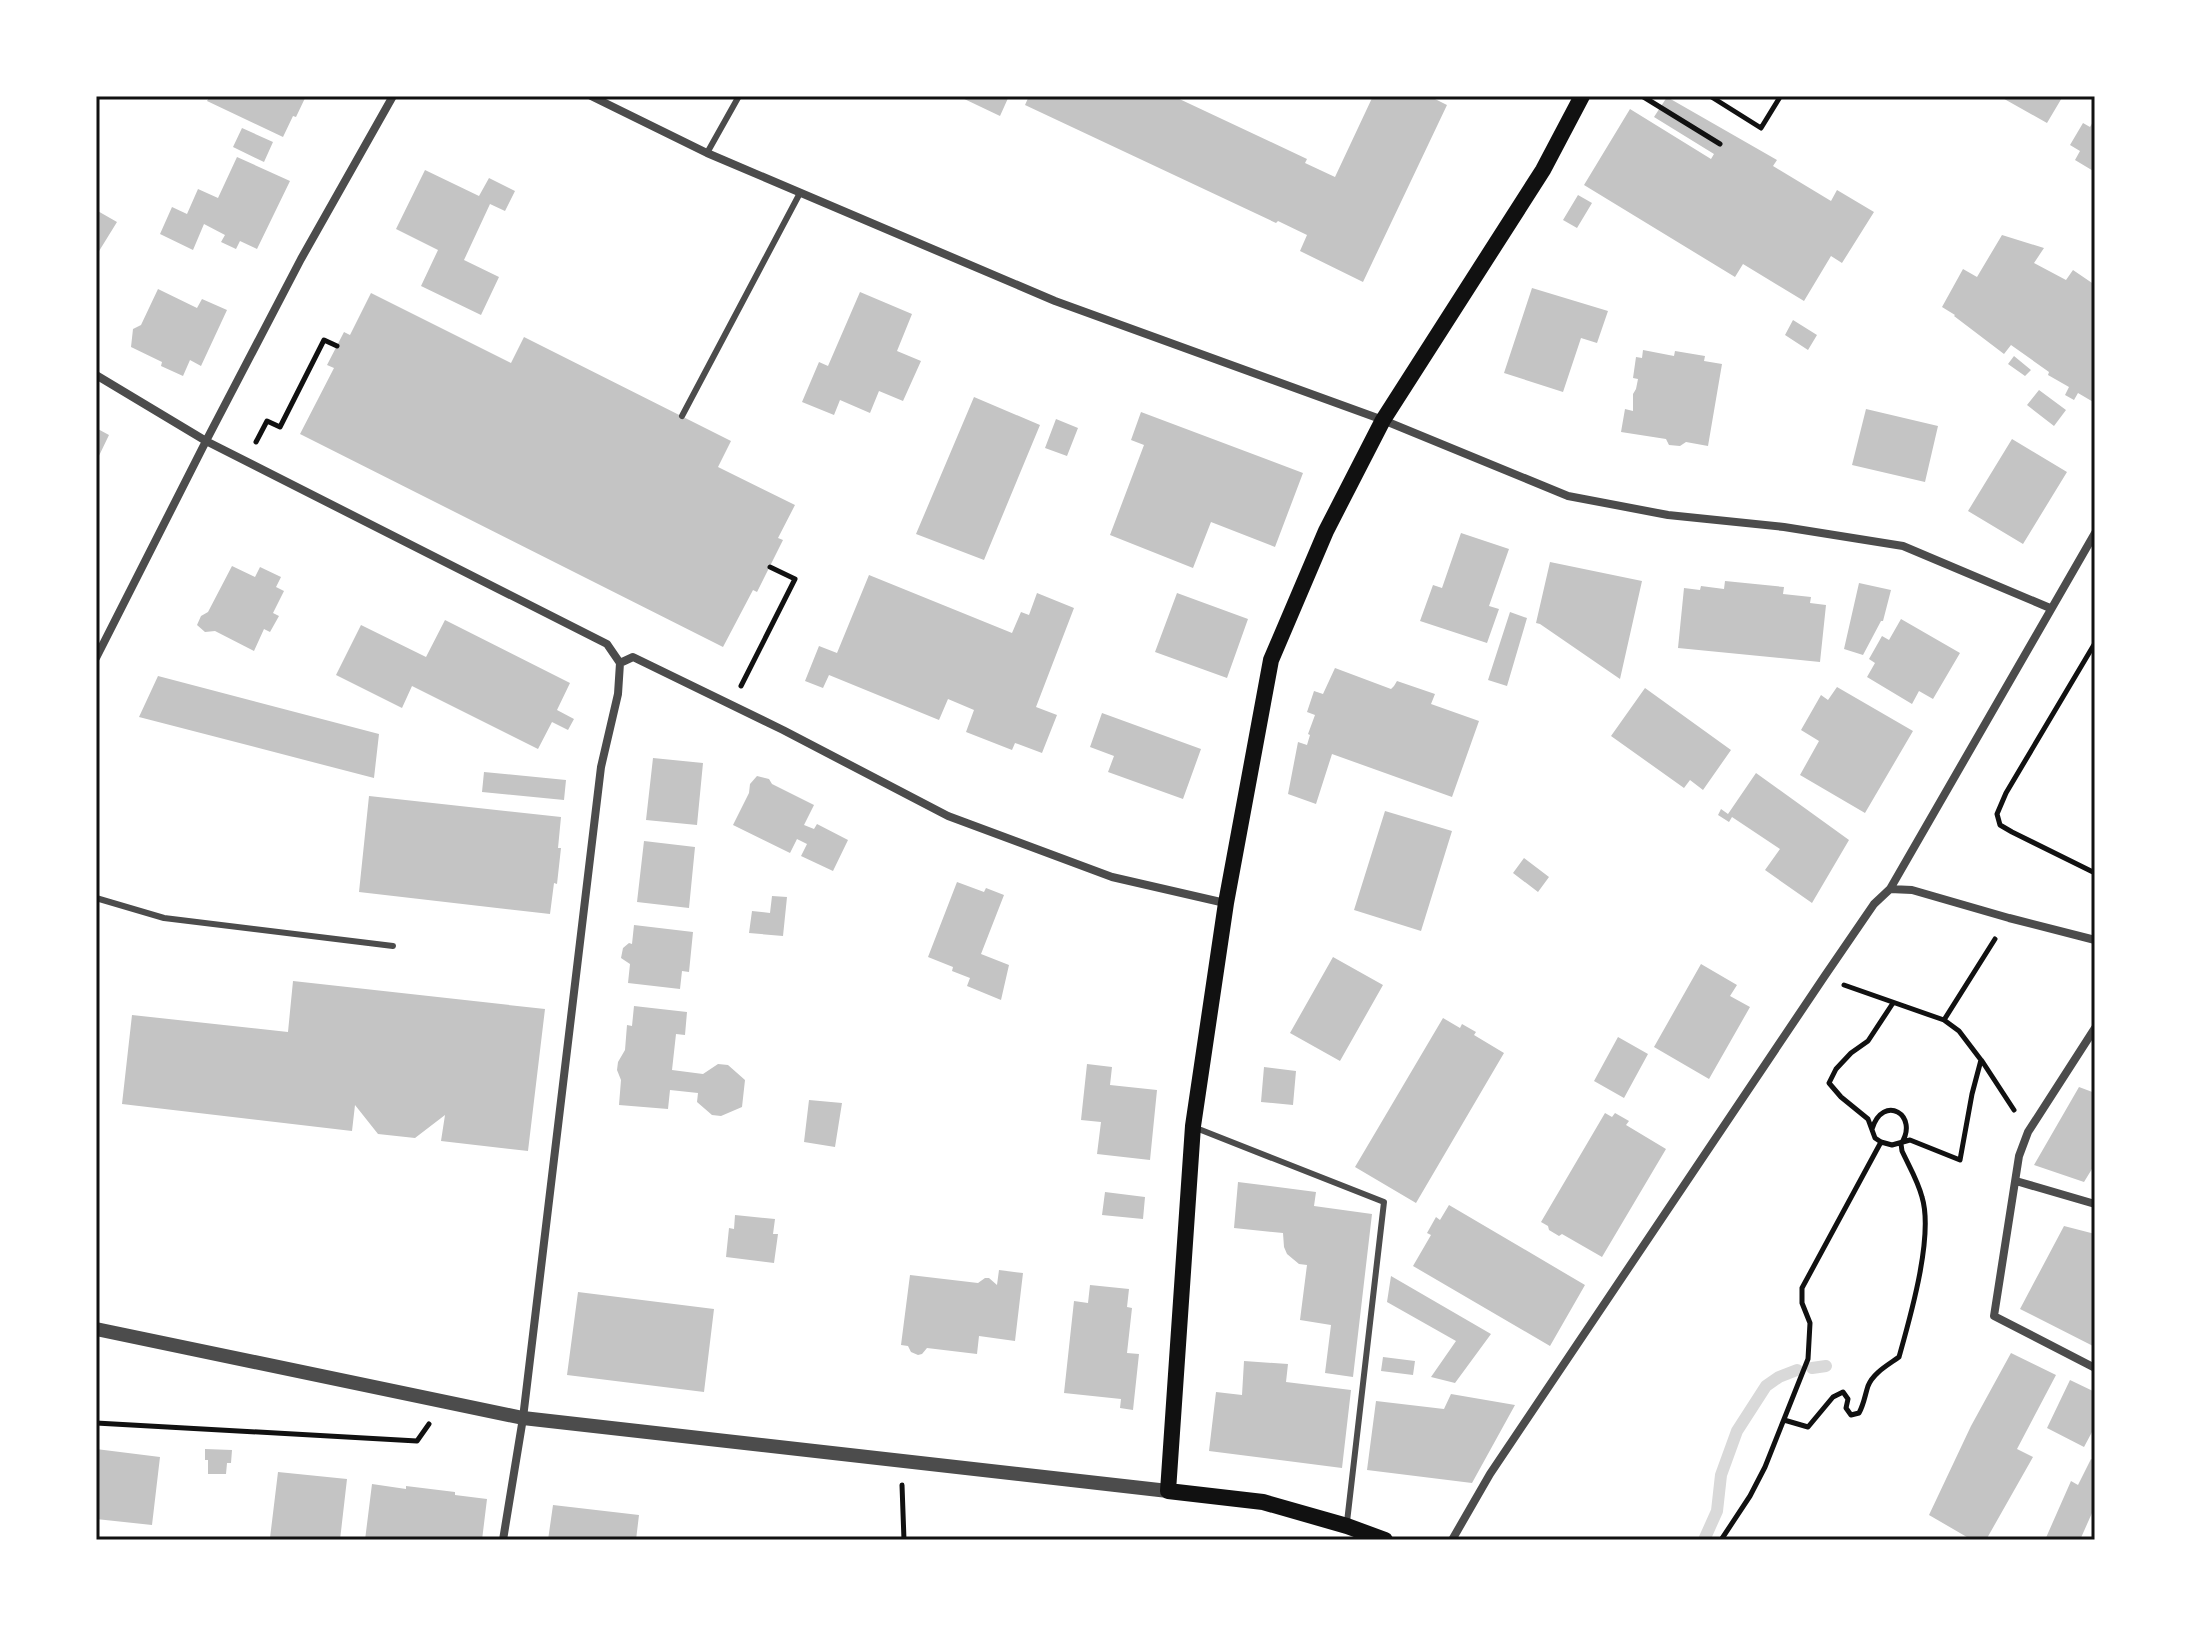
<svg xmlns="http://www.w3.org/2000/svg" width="2191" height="1636" font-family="Montserrat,sans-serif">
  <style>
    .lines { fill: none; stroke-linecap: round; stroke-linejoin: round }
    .stream { stroke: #d9d9d9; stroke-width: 12 }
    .building { fill: #c4c4c4 }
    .path { stroke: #111; stroke-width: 5 }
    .service { stroke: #4c4c4c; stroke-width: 6 }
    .minor { stroke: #4c4c4c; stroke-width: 8 }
    .tertiary { stroke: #4c4c4c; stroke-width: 14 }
    .secondary { stroke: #111; stroke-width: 16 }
    .neatline { fill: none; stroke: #111; stroke-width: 3 }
  </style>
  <rect width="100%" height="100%" fill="#fff"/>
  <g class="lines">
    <path class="stream" d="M1812,1368L1826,1366
      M1704,1540L1717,1511L1721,1475L1737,1431L1766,1386L1779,1377L1797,1370"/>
  </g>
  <path class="building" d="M210,96H306L296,117L293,116L283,137L207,101Z
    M958,96H1009L1000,116Z
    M1029,96H1173L1307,159L1305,163L1335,177L1373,96H1434L1433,98L1447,105L1363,282L1300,251L1307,235L1278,221L1276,223L1025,105Z
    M1999,96H2063L2047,123Z
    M1667,97L1777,160L1773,166L1831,201L1837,190L1874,212L1842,263L1831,256L1804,301L1743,264L1735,277L1584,185L1630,109L1711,159L1714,154L1654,117Z
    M2095,118V172L2075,160L2080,151L2070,145L2083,123L2090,127Z
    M242,128L273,142L264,162L233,147Z
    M237,157L290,181L257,249L240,241L236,249L221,242L225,235L204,224L193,250L160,234L172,207L187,214L198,189L218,198Z
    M425,170L479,196L489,178L515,191L505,211L490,204L464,260L499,277L481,315L421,286L438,250L396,229Z
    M1578,195L1592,203L1577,228L1563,220Z
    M96,210L117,222L96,256Z
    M2002,235L2044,248L2034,263L2066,280L2073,270L2095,285V403L2078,393L2074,400L2065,395L2069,387L2048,375L2049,372L2011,345L2004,354L1954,316L1955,315L1942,307L1963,269L1977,277Z
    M1532,288L1608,311L1597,343L1581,338L1563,392L1504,373Z
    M158,289L197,308L202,299L227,310L201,366L190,360L183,376L161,366L162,362L131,347L133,329L141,325Z
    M860,292L912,314L897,351L921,361L903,401L879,391L870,413L840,400L834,415L802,402L819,362L828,366Z
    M371,293L511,363L524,337L731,441L718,467L795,505L778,538L783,540L757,592L753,590L723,647L300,434L334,368L327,365L344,332L350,335Z
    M1793,320L1817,335L1808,350L1785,335Z
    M1643,350L1674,356L1675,351L1705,356L1704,361L1722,364L1708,446L1686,442L1680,446L1669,445L1666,439L1621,432L1625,409L1633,411V394L1636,389L1638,379L1633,378L1636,357L1642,358Z
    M2014,356L2031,370L2025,376L2008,364Z
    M2039,390L2066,410L2054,426L2027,405Z
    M974,397L1040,425L984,560L916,534Z
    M1866,409L1938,426L1925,482L1852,465Z
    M1141,412L1303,473L1275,547L1211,522L1193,568L1110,535L1144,445L1131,440Z
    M1056,419L1078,428L1067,456L1045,448Z
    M96,428L109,435L96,462Z
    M2012,439L2067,472L2023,544L1968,511Z
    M1461,533L1509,549L1489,606L1499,609L1487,643L1420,621L1433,585L1442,588Z
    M1550,562L1642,581L1620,679L1540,624L1536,623Z
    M232,566L255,577L260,567L281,577L276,587L284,591L273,613L279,616L270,632L264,629L254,651L215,631L205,632L197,625L201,616L208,612Z
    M869,575L1012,633L1021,612L1029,615L1037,593L1074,608L1036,707L1057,715L1042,753L1015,743L1012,750L966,732L974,710L948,699L939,720L829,675L823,688L805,681L819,646L837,653Z
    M1725,581L1784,587L1783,594L1811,597L1810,603L1826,605L1820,662L1678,648L1684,588L1700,590L1701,586L1724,589Z
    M1859,583L1891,590L1883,621H1881L1863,655L1844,649Z
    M1177,593L1248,619L1227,678L1155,652Z
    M1510,612L1527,618L1507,686L1488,680Z
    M1901,619L1960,653L1933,699L1919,691L1912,704L1867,677L1875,663L1869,659L1882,636L1889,640Z
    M445,620L570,683L557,710L574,719L568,730L552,722L538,749L412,686L402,708L336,675L361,625L426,657Z
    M1335,668L1391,689L1394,686L1397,681L1435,694L1431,704L1479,721L1452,797L1332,754L1316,804L1288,794L1298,742L1307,745L1310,735L1308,734L1315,715L1307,712L1314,691L1323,694Z
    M158,676L379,734L374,778L139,717Z
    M1837,687L1913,731L1865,813L1800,775L1819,741L1801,730L1821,695L1828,700Z
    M1645,688L1731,750L1703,790L1690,780L1684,788L1611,736Z
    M1102,713L1201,749L1183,799L1108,772L1114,756L1090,747Z
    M653,758L703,763L697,825L646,820Z
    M484,772L566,780L564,800L482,792Z
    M1756,773L1849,840L1812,903L1765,870L1780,849L1732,817L1729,822L1718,815L1721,809L1728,814Z
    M757,776L769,779L772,784L814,805L804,825L814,829L817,824L848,840L833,871L801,856L807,844L797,839L790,853L733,825L749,793L750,784Z
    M369,796L561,817L558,848H561L557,884L554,883L550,914L359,892Z
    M1385,811L1452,831L1421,931L1354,910Z
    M644,841L695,847L689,908L637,902Z
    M1524,858L1549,877L1538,892L1513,873Z
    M957,882L984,892L986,888L1004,895L981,954L1009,965L1001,1000L967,986L970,978L952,971L953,967L928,957Z
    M772,896L787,897L783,936L749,933L752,911L770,913Z
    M634,925L693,932L689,972L682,971L680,989L628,983L630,964L621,958L623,948L629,943L632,944Z
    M1333,957L1383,985L1340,1061L1290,1033Z
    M1701,964L1737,985L1730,996L1750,1007L1709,1079L1654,1047Z
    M293,981L545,1009L528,1151L441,1141L445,1115L415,1138L378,1134L355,1105L352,1131L122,1104L132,1015L288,1032Z
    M634,1006L687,1012L685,1035L676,1034L672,1070L703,1074L718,1064L728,1065L745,1080L742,1107L721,1116L712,1115L697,1102L698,1093L670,1090L668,1109L619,1105L621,1080L617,1070L618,1062L625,1050L627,1025L632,1026Z
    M1443,1018L1460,1028L1462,1024L1476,1032L1474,1035L1504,1053L1416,1203L1355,1167Z
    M1618,1037L1648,1054L1624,1098L1594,1081Z
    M1087,1064L1112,1067L1110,1085L1157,1090L1150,1160L1097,1154L1101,1122L1081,1120Z
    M1264,1067L1296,1071L1293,1105L1261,1102Z
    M2079,1087L2095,1093V1164L2084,1182L2034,1165Z
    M809,1100L842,1103L835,1147L804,1142Z
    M1605,1113L1612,1117L1615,1113L1629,1121L1626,1125L1666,1149L1602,1257L1562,1234L1559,1236L1549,1230L1548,1226L1541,1222Z
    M1238,1182L1316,1192L1314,1206L1372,1214L1353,1377L1325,1373L1331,1325L1300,1320L1307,1265L1299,1264L1287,1254L1284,1247L1283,1233L1234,1228Z
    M1105,1192L1145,1197L1143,1219L1102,1215Z
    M1449,1205L1585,1285L1550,1346L1413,1266L1431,1235L1427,1233L1436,1217L1440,1220Z
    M735,1215L775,1219L773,1234H778L774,1263L726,1257L729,1228L734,1229Z
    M2064,1226L2095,1234V1347L2020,1309Z
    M999,1270L1023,1273L1015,1341L979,1336L977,1354L927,1348L922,1354L918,1355L911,1352L908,1346L901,1345L910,1275L978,1283L985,1278H989L997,1285Z
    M1391,1276L1491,1334L1455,1383L1431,1377L1456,1341L1387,1302Z
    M1090,1285L1129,1289L1127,1307L1132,1308L1127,1353L1139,1354L1133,1410L1120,1408L1121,1399L1064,1393L1074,1301L1088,1303Z
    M578,1292L714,1309L704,1392L567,1375Z
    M2011,1353L2056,1375L2017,1449L2033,1457L1986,1540H1972L1929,1515L1971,1426Z
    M1383,1357L1415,1361L1413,1375L1381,1371Z
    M1244,1361L1288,1364L1286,1382L1351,1390L1342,1468L1209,1451L1216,1392L1242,1395Z
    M2070,1380L2095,1392V1433L2092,1432L2084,1447L2047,1428Z
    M1451,1394L1515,1405L1472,1483L1367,1470L1376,1401L1444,1409Z
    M96,1449L160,1457L152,1525L96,1519Z
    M205,1449L232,1450L231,1463H227L226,1474H208V1460H205Z
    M2091,1459L2095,1461V1514L2092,1513L2080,1540H2045L2071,1481L2078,1485Z
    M278,1472L347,1479L340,1540H288L270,1538Z
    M372,1484L406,1489V1486L455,1492V1495L487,1499L482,1540H365Z
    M553,1505L639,1515L636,1540H548Z"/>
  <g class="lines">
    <path class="path" d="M1642,96L1720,144
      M1710,96L1761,128L1780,97
      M256,442L267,421L280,427L324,340L337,346
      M2095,643L2006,793L1997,814L2000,825L2012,832L2095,873
      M741,686L795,579L770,567
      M1844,985L1944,1020
      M1893,1003L1868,1041L1851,1053L1836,1069L1829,1083L1841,1097L1868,1119L1875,1138L1881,1142L1892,1145L1910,1140L1960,1160L1972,1094L1981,1060L1959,1031L1944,1020L1995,939
      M1982,1061L2014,1110
      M1784,1420L1808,1427L1833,1397L1843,1392L1848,1399L1846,1408L1851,1415L1859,1413C1864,1404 1865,1395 1868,1386C1873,1373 1888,1365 1899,1357C1910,1318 1934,1236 1922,1197C1918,1181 1909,1166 1902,1151L1901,1144C1920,1115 1883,1093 1872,1129
      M96,1423L417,1441L429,1424
      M902,1485L904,1540
      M1721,1540L1750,1496L1765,1467L1808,1359L1810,1323L1802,1303V1288L1881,1142"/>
    <path class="service" d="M707,153L739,96
      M682,416L800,193
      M96,898L164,918L393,946
      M1196,1128L1384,1202L1347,1522"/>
    <path class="minor" d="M591,96L707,153L1055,301L1383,420L1568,496L1668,515L1784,527L1903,546L2050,608
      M96,375L206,441L607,644L620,663
      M96,658L206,441L301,259L393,96
      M620,663L633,657L783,730L948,816L1112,877L1225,903
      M1890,889L1912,890L2009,918L2095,940
      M2095,1028L2028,1132L2019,1156L1994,1316L2095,1368
      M2016,1181L2095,1204
      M503,1540L523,1418L601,767L618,694L620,663
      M1452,1540L1490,1474L1824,977L1874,904L1890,889L2095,533"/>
    <path class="tertiary" d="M96,1329L523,1418L1168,1491"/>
    <path class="secondary" d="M1385,1540L1347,1526L1263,1502L1168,1491L1193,1126L1226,903L1271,660L1326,531L1383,420L1543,170L1582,96"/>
  </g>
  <rect width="2191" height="1636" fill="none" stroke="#ffffff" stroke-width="196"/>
  <rect x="98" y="98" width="1995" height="1440" class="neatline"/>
</svg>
